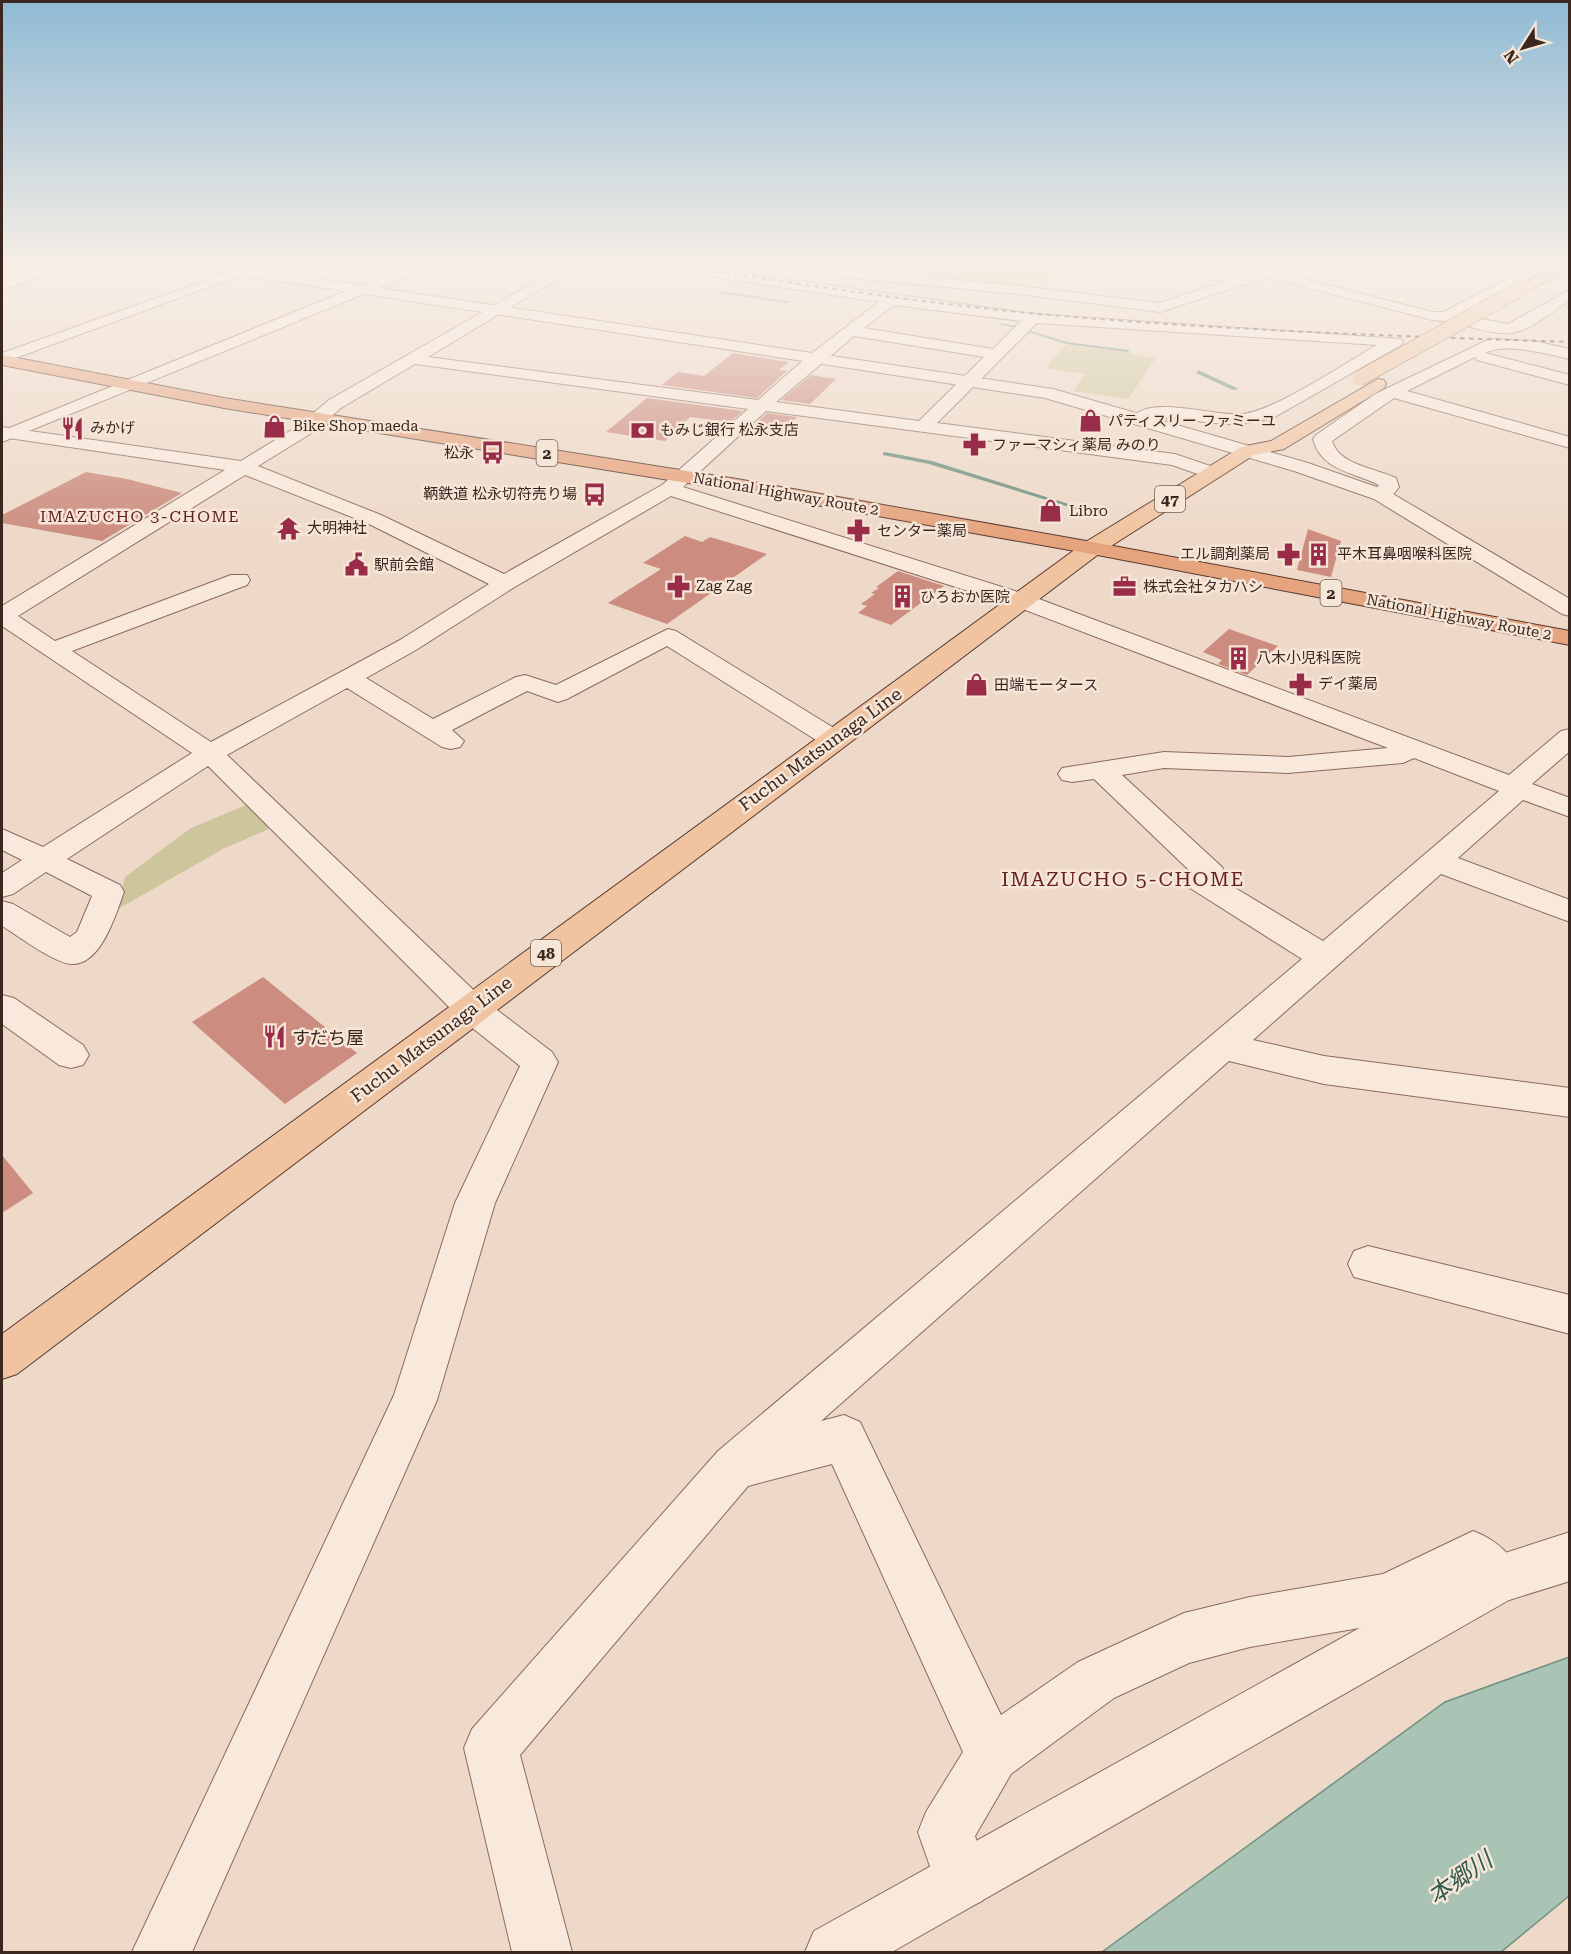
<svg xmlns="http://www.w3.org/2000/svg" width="1571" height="1954" font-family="'Roboto Serif','Noto Sans JP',serif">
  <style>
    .green { fill: #cdc69c }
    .water { fill: #a9c3b5; stroke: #6f9180; stroke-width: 1.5 }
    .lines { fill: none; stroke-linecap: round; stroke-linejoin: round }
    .stream { fill: #6f9180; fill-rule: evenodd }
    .building { fill: #cc8c7f }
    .minor-casing { stroke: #8b6a5d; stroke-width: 2 }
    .tertiary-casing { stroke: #8b6a5d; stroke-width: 2 }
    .primary-casing { stroke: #593a31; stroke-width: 2 }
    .trunk-casing { stroke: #593a31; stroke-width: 2 }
    .minor { fill: #f9e9dc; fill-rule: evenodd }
    .tertiary { fill: #f9e9dc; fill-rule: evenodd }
    .primary { fill: #f0c4a1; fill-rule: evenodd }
    .trunk { fill: #e6a47e; fill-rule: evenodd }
    .rail { stroke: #3b2720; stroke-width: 2; stroke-dasharray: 4.5 4.5; stroke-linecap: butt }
    .primary-bridge-casing { stroke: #593a31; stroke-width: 16; stroke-linecap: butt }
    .primary-bridge { stroke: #f0c4a1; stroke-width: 15 }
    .labels { text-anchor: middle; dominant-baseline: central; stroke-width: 5; stroke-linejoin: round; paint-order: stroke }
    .far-poi-label { font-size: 15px; fill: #3b2720; stroke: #f6e6d8; text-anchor: start }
    .far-street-label { font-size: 15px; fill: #3b2720; stroke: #f6e6d8 }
    .shield { fill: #f6e6d8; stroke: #736057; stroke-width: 1.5 }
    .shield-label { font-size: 16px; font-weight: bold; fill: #3b2720 }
    .far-neighbourhood-label { font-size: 16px; letter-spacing: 1.5px; fill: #672023; stroke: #f6e6d8 }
    .street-label { font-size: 18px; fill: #3b2720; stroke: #f6e6d8 }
    .poi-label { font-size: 18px; fill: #3b2720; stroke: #f6e6d8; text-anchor: start }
    .neighbourhood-label { font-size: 20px; letter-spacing: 1.5px; fill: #672023; stroke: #f6e6d8 }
    .near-water-label { font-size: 24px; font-style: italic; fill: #305b4d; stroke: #f6e6d8 }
  </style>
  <rect width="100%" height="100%" fill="#eed9c8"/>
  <path class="green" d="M819,266H1088L1022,289L853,271L805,269Z
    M1065,345L1131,352V354L1156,358L1128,399L1073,391L1085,374L1046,368Z
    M248,804L271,828L223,849L118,909L125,877L191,828Z"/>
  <path class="water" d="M1569,1657V1896L1501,1952H1102L1445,1702Z"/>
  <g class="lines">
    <path class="stream" d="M720,291L788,301L790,302L788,303L718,293Z
      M999,323L1017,326L1019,327L1017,328L1001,325Z
      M1028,330L1067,342L1130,350L1127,352L1066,344L1028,332Z
      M1198,370L1237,388L1238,389L1233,390L1196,373Z
      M885,452L932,461L1094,512L1089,513L929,464L883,455V453Z"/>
  </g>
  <path class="building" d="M733,353L789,362L779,370L787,371L757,398L662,385L678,372L704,376Z
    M811,375L836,379L810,404L781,400Z
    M647,398L743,411L730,422L690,417L665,441L606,432Z
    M767,413L797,417L784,430L753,426Z
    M86,472L127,479L182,493L102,541L2,523V515Z
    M1308,529L1341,541L1331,577L1297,570Z
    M685,536L702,542L710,537L767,554L667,624L608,603L661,569L643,563Z
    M898,571L944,586L891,625L858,613L867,606L861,604L875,594L871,593L879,588L876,587Z
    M1229,629L1278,646L1247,675L1218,664L1222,660L1203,652Z
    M263,977L357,1053L285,1104L192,1022Z
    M2,1155L33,1193L2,1213Z"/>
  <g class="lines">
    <defs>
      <path id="minor" d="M52,266H72L2,290V282Z
        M247,266H266L2,363V353Z
        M563,266H579L428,357L758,400L808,356L879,302L707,276L591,270L584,266L707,268L1033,314L1401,339L1403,342L1401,345L1273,418L1242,424H1224L1158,417L1141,423L1132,418C1149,394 1215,417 1243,414C1276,410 1345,363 1377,345L1037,323L937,423L1175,454L1219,469L1222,473L1212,479L1172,465L766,411L683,487L1031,596L1509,775L1561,731L1570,729V751L1532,784L1570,798V817L1523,800L1458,858L1570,900V922L1441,874L1253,1040L1324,1056L1570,1088V1117L1324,1084L1229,1061L821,1421L844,1415L860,1422L1001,1715L1078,1662L1184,1613L1250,1597L1383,1574L1473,1531C1497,1540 1513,1555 1523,1579L1516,1597L1498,1604L1480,1597L1468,1584L1388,1623L1250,1647L1189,1663L1114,1698L1011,1774L975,1836L991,1881L982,1901L962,1910L942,1901L918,1832L926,1812L963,1752L832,1464L748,1486L520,1755L572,1952H512L464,1748L472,1729L718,1451L1302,959L1190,888L1186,881L1192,873L1094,779L1072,782L1062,780L1058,774L1062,768L1164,752L1288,757L1388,748L1015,606L671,496L513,588L416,650L366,678L433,719L516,677L525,675L556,685L668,629L676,631L842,733L846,739L842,745L833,747L824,745L667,646L567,699L558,702L527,691L452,730L464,741L460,747L451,749L442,747L347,688L227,755L484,1000L552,1052L558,1062L495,1203L437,1400L192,1952H132L394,1395L455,1203L520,1066L460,1018L208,766L67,859L120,885L124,892C116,914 101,965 72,964C55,964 17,935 2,926V901L13,904L70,937L77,932L92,896L46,872L13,894L2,897V873L22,860L2,850V829L43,847L192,753L2,626V606L225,470L2,437V427L241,461L298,426L329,400ZM894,305L1021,321L993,349L864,328ZM854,336L984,357L919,421L776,402ZM415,364L748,409L662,485L504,574L381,515L258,466L310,434L341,408ZM245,475L367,523L489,584L400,640L211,742L72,651L247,585L250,580L247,575H231L55,641L18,616ZM1414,758L1499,791L1323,941L1222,880L1226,874L1222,867L1122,775L1164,768L1288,773L1403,763Z
        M1238,266H1255L1432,312H1443L1534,266H1551L1460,315L1508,324L1570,290V300C1554,310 1534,328 1516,332C1493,338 1458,320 1432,320L1267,277L1160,312L1019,294L842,277L835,273L842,269L1019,286L1159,303L1252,273L1239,270Z
        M1490,339L1534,341L1570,349V359C1547,354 1506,342 1485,353L1570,375V385L1477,360L1475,357L1407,391L1570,437V448L1394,398L1332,441C1339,465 1375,468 1396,478L1399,487C1392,497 1386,502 1374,499L1371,495L1379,485C1354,472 1321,471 1313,439L1316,435L1375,394Z
        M2,995L14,998L83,1045L89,1055L83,1065L71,1068L59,1065L2,1024Z
        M1368,1246L1570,1295V1334L1354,1277L1348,1264L1354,1251Z"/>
      <path id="tertiary" d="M198,266H230L361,285L410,266H428L379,288L1053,389L1308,463L1388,491L1570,599V616L1562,614L1374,499L1294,471L1045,398L364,294L2,442V431L346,291L205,270Z
        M1570,1532V1581L1509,1600L892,1952H805L814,1931L1480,1561Z"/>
      <path id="primary" d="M1555,266H1570V269L1529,290H1519L1517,287Z
        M1378,379L1384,380L1386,384L1384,388L1284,449L1254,455L1100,553L17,1374L2,1379V1334L1084,543L1241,447L1271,441Z"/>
      <path id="trunk" d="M2,355L224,398L731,478L1092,542L1570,631V645L1092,554L731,490L224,408L2,365Z"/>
    </defs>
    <use href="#minor" class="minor-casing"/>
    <use href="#tertiary" class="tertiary-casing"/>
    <use href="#primary" class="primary-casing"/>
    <use href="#trunk" class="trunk-casing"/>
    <use href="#minor" class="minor"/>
    <use href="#tertiary" class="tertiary"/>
    <use href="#primary" class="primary"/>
    <use href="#trunk" class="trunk"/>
    <path class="rail" d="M681,266C800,284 920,303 1040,314C1217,330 1393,336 1570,342"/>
    <defs>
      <path id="primary-bridge" d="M1360,378L1524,287"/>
    </defs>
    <use href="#primary-bridge" class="primary-bridge-casing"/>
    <use href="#primary-bridge" class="primary-bridge"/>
  </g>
  <linearGradient id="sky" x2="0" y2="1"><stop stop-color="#8fbad4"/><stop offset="0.49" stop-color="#f7eee6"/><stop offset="1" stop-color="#f7eee6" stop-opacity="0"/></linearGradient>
  <rect width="1571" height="539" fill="url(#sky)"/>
  <defs>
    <symbol id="shop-bare" viewBox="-9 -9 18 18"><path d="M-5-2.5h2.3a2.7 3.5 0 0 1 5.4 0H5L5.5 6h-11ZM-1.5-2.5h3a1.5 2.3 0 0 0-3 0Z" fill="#992d49" stroke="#f6e6d8" stroke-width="2.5" paint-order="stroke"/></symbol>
    <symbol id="restaurant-bare" viewBox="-9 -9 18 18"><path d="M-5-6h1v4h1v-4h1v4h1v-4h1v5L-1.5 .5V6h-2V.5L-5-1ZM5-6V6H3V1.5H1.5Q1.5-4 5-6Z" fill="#992d49" stroke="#f6e6d8" stroke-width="2.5" paint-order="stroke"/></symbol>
    <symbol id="bank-bare" viewBox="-9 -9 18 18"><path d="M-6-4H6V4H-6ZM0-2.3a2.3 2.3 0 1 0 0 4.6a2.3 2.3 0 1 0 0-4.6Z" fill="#992d49" stroke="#f6e6d8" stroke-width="2.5" paint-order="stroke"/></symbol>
    <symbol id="pharmacy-bare" viewBox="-9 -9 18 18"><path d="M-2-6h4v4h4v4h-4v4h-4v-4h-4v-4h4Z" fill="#992d49" stroke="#f6e6d8" stroke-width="2.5" paint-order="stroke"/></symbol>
    <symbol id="bus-bare" viewBox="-9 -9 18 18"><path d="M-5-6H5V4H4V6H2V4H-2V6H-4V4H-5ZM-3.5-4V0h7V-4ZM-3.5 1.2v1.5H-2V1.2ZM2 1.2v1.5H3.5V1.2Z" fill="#992d49" stroke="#f6e6d8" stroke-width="2.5" paint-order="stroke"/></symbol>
    <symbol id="temple-bare" viewBox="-9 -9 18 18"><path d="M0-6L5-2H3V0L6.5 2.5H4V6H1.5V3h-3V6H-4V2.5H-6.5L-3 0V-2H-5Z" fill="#992d49" stroke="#f6e6d8" stroke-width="2.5" paint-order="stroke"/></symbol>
    <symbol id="building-bare" viewBox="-9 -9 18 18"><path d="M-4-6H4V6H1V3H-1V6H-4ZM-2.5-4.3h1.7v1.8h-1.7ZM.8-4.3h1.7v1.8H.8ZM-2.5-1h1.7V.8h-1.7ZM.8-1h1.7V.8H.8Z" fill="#992d49" stroke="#f6e6d8" stroke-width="2.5" paint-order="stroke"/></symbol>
    <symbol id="civic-bare" viewBox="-9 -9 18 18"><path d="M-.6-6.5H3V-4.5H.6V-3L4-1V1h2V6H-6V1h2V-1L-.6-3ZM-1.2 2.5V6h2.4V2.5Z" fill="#992d49" stroke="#f6e6d8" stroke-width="2.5" paint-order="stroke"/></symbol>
    <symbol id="office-bare" viewBox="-9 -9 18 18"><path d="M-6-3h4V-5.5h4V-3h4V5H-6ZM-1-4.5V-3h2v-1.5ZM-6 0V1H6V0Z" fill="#992d49" stroke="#f6e6d8" stroke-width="2.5" paint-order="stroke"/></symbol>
  </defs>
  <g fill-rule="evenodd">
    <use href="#shop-bare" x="1074" y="404" width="33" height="33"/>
    <use href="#shop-bare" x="258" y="410" width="33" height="33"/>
    <use href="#restaurant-bare" x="56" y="412" width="33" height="33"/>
    <use href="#bank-bare" x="626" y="414" width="33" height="33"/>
    <use href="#pharmacy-bare" x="958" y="428" width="33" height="33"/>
    <use href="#bus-bare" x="476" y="436" width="33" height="33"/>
    <use href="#bus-bare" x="578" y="478" width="33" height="33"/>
    <use href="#shop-bare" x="1034" y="494" width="33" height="33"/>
    <use href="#temple-bare" x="272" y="512" width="33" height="33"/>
    <use href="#pharmacy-bare" x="842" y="514" width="33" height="33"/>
    <use href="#pharmacy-bare" x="1272" y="538" width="33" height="33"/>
    <use href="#building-bare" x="1302" y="538" width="33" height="33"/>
    <use href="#civic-bare" x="340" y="548" width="33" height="33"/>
    <use href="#pharmacy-bare" x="662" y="570" width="33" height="33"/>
    <use href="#office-bare" x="1108" y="570" width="33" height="33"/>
    <use href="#building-bare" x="886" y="580" width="33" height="33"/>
    <use href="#building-bare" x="1222" y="642" width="33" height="33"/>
    <use href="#pharmacy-bare" x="1284" y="668" width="33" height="33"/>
    <use href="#shop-bare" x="960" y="668" width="33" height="33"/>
    <use href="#restaurant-bare" x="258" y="1020" width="33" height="33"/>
  </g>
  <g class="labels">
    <g class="far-poi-label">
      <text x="1108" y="421">パティスリー ファミーユ</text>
      <text x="293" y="426">Bike Shop maeda</text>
      <text x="90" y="428">みかげ</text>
      <text x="660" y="430">もみじ銀行 松永支店</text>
      <text x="992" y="445">ファーマシィ薬局 みのり</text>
      <text x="474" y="453" text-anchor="end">松永</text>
      <text x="577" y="494" text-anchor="end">鞆鉄道 松永切符売り場</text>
      <text x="1069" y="511">Libro</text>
      <text x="307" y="528">大明神社</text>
      <text x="877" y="531">センター薬局</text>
      <text x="1270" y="554" text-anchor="end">エル調剤薬局</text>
      <text x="1337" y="554">平木耳鼻咽喉科医院</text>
      <text x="374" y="565">駅前会館</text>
      <text x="696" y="586">Zag Zag</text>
      <text x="1143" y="587">株式会社タカハシ</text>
      <text x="920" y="597">ひろおか医院</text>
      <text x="1256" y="658">八木小児科医院</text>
      <text x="1318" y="684">デイ薬局</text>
      <text x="994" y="685">田端モータース</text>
    </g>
    <g class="far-street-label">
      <text transform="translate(786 494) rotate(10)">National Highway Route 2</text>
      <text transform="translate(1459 617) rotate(11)">National Highway Route 2</text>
    </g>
    <g class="shield">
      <rect x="536.5" y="440" width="21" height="26" rx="4.5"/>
      <rect x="1155" y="486" width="30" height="26" rx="4.5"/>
      <rect x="1320.5" y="580" width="21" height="26" rx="4.5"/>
      <rect x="531" y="940" width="30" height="26" rx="4.5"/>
    </g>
    <g class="shield-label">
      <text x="547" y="453">2</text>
      <text x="1170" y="499">47</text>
      <text x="1331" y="593">2</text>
      <text x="546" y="953">48</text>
    </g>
    <g class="far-neighbourhood-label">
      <text x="140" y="516">IMAZUCHO 3-CHOME</text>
    </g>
    <g class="street-label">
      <text transform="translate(820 749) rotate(-36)">Fuchu Matsunaga Line</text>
      <text transform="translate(431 1039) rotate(-37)">Fuchu Matsunaga Line</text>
    </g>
    <g class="poi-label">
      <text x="292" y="1037">すだち屋</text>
    </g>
    <g class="neighbourhood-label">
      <text x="1123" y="879">IMAZUCHO 5-CHOME</text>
    </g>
    <g class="near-water-label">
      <text transform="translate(1460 1878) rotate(-35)">本郷川</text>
    </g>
  </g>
  <rect width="1571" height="1954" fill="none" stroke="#3b2720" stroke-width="6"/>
  <g transform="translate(1523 48) rotate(233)" stroke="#f6e6d8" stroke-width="4.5" paint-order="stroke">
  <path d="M0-4.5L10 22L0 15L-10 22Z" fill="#3b2720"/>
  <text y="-9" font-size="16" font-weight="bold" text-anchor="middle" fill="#3b2720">N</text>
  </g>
</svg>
